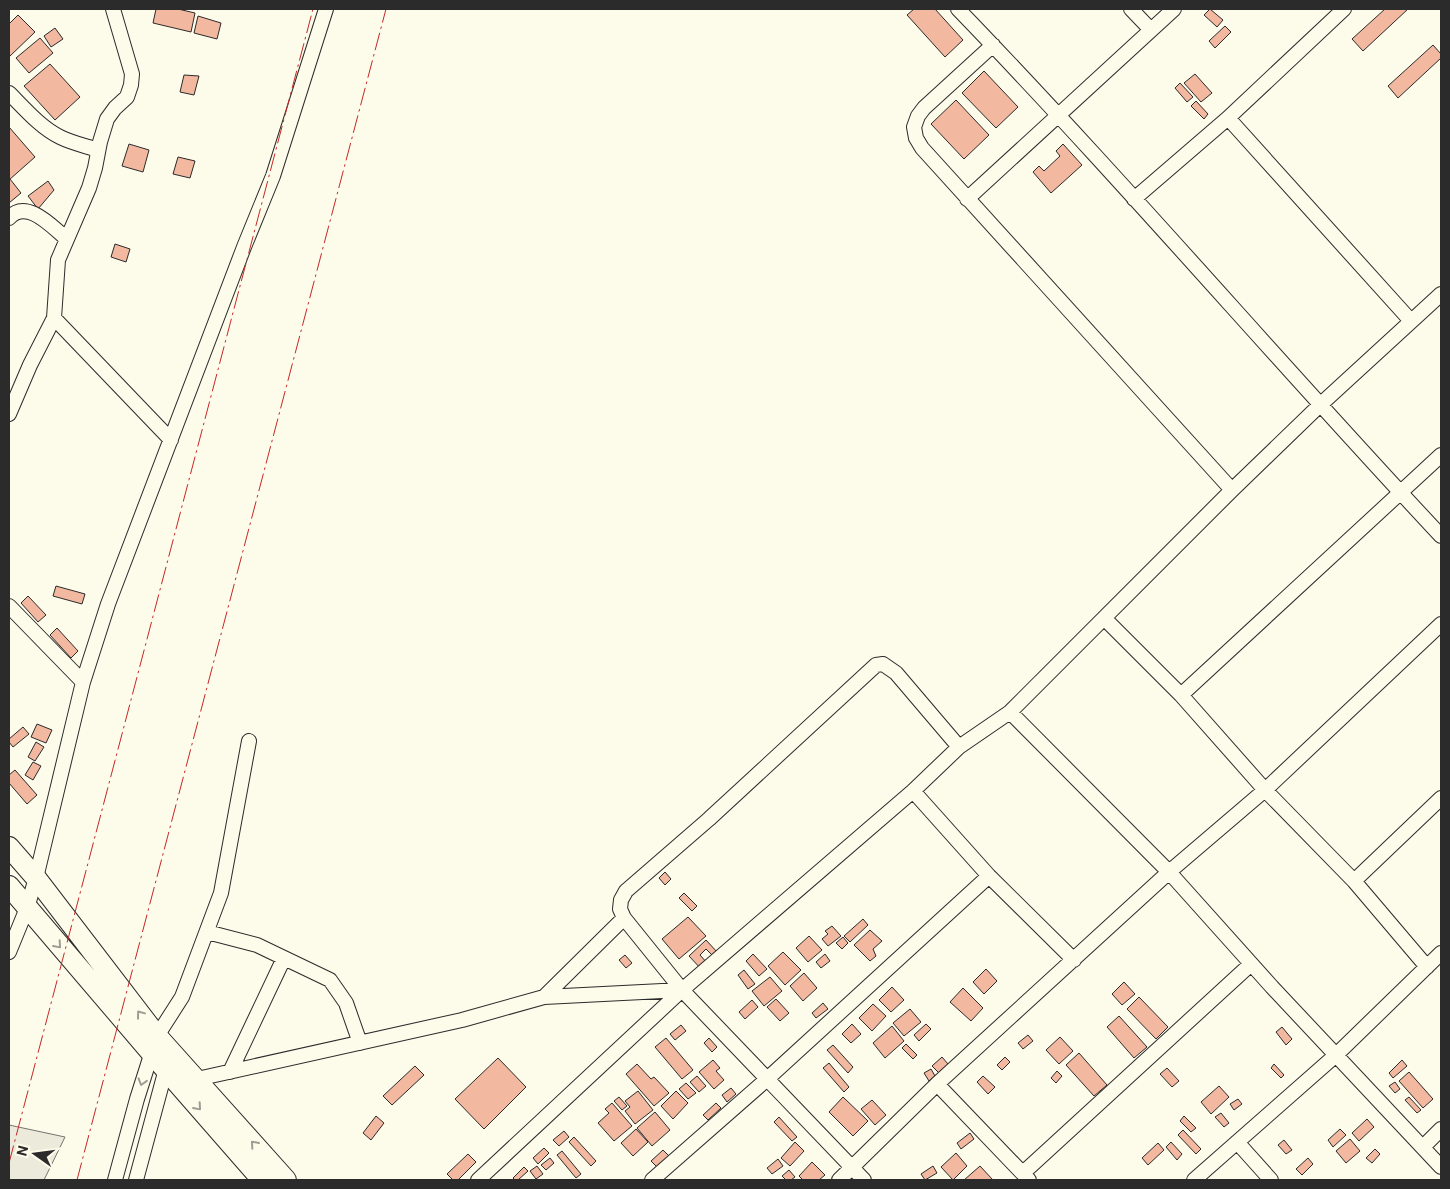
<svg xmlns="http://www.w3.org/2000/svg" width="1450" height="1189" font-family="Roboto,sans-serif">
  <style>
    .parking { fill: #eceadb; stroke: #74746e }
    .building { fill: #f2b8a0; stroke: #2b2b2b }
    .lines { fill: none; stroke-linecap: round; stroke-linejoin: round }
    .street-casing { stroke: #2b2b2b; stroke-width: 16 }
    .secondary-casing { stroke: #2b2b2b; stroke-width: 22 }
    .street { stroke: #fdfbea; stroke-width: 14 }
    .secondary { stroke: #fdfbea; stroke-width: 20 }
    .power { stroke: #c62828; stroke-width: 1; stroke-dasharray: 18 4 2.5 4; stroke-linecap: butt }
    .oneway { stroke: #9e9d94 }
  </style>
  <rect width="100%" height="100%" fill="#fdfbea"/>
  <path class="parking" d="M9,1125L65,1137L44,1180H9Z"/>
  <path class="building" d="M156,9H178L195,13L191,32L153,23Z
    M914,9H935L963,40L945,57L907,15Z
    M1210,9L1223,20L1217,27L1204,15Z
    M1385,9H1408L1363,51L1352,39Z
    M18,15L35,32L9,57V24Z
    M198,16L221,23L217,39L194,33Z
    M1225,26L1231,32L1215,48L1209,41Z
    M55,28L63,39L51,47L44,36Z
    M40,38L53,53L29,73L16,58Z
    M1433,45L1441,54V58L1398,98L1388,86Z
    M50,64L80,97L55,120L24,86Z
    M984,71L1018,107L996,128L962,93Z
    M1195,74L1212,93L1201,102L1184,83Z
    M184,75L199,76L194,95L180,92Z
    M1180,83L1193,97L1187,102L1175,88Z
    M956,100L989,135L964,159L931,124Z
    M1196,101L1208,114L1204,119L1191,106Z
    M9,127L35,157L9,180Z
    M129,144L149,150L143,172L122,166Z
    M1063,144L1082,165L1051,193L1033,172L1039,166L1044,171L1060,156L1056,151Z
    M178,157L195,161L190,178L173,174Z
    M10,179L21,193L9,203V180Z
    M48,181L54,190L38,209L28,196Z
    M115,244L130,249L126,262L111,257Z
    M56,586L85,594L82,604L53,596Z
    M28,596L46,615L38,622L21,603Z
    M57,628L78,651L71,658L50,635Z
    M37,724L52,730L46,743L31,737Z
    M23,727L29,734L13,747L9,742V739Z
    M36,742L44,747L35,761L28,757Z
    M33,762L41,766L33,780L25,775Z
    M15,770L37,795L27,804L9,783V775Z
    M665,872L671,879L665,885L659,878Z
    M684,893L697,906L692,911L679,898Z
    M688,917L706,936L679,959L662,939Z
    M863,919L868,925L850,942L844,936Z
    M832,926L841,936L828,946L822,939L828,934L825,931Z
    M870,930L882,941L873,949L876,956L870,961L854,945Z
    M809,936L822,950L808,962L796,948Z
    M843,937L848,943L842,949L836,943Z
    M706,940L718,953L714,957L706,949L700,955L708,964L702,970L689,956Z
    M783,952L801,970L785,985L768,966Z
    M753,954L767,969L759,976L746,961Z
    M825,954L830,961L821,968L816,962Z
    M625,955L632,963L626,968L619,960Z
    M986,969L997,981L984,994L973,982Z
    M744,970L755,984L748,989L738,975Z
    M804,973L817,988L803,1001L790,986Z
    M770,977L782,991L764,1006L752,991Z
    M1124,982L1135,994L1122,1005L1112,994Z
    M892,987L904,1000L891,1012L879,1000Z
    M963,988L983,1008L971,1021L950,1002Z
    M1139,997L1168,1027L1156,1039L1127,1009Z
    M776,999L789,1013L780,1021L767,1007Z
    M752,1000L758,1007L745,1019L739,1012Z
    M823,1003L828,1009L816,1018L812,1013Z
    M873,1004L886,1016L872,1031L859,1018Z
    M910,1009L921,1022L904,1036L893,1023Z
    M1119,1016L1147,1047L1134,1058L1107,1027Z
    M852,1024L861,1034L851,1043L842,1034Z
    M926,1024L931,1029L919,1041L914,1035Z
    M681,1025L686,1031L675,1040L670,1034Z
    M892,1026L904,1041L885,1058L873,1043Z
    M1282,1027L1292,1039L1286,1045L1276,1032Z
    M1028,1035L1033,1041L1023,1049L1018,1043Z
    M1060,1037L1073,1051L1059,1064L1046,1050Z
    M666,1038L693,1070L682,1079L655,1047Z
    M709,1038L717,1047L712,1052L704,1043Z
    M906,1044L917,1055L913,1059L902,1048Z
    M833,1045L853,1067L848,1073L827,1050Z
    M1079,1053L1107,1085L1094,1096L1066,1065Z
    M942,1057L948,1064L939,1073L932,1066Z
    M1005,1057L1010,1062L1002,1070L997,1065Z
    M498,1058L526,1087L484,1129L455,1099Z
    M713,1060L720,1068L716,1071L724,1080L714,1089L699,1072Z
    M1402,1060L1407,1066L1393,1078L1389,1073Z
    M829,1063L849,1087L844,1092L823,1068Z
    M637,1064L651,1079L654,1077L669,1093L654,1106L626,1074Z
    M1274,1064L1284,1075L1281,1078L1271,1068Z
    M415,1066L424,1075L392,1105L383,1096Z
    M1167,1068L1179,1081L1172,1087L1160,1074Z
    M931,1069L935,1076L929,1081L924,1073Z
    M1057,1071L1062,1076L1056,1083L1051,1078Z
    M1409,1072L1433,1099L1423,1108L1399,1081Z
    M697,1076L706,1086L699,1092L690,1082Z
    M983,1076L995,1087L988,1094L977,1082Z
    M1395,1082L1400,1089L1395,1093L1389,1086Z
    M686,1083L696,1093L688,1099L679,1089Z
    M1219,1086L1229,1097L1211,1114L1201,1102Z
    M731,1088L736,1094L727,1102L722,1095Z
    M638,1091L653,1110L635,1124L625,1111L630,1107L625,1101Z
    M676,1091L688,1103L673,1119L661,1106Z
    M619,1097L627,1106L622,1110L614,1101Z
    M843,1097L868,1121L853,1136L829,1112Z
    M1409,1097L1421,1110L1417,1113L1405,1100Z
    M1238,1099L1242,1104L1234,1110L1230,1104Z
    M872,1100L886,1115L875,1125L861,1109Z
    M612,1103L632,1126L614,1141L598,1123L609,1113L605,1109Z
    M716,1103L721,1108L708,1120L703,1115Z
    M655,1112L670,1130L652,1146L637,1128Z
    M1221,1113L1229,1123L1224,1127L1215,1117Z
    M376,1116L384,1123L371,1140L363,1133Z
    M1184,1116L1196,1128L1191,1132L1180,1121Z
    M779,1117L797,1137L792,1141L774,1122Z
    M1367,1119L1374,1127L1359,1141L1352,1133Z
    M636,1129L648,1142L633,1156L621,1143Z
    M1340,1129L1346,1135L1333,1147L1328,1140Z
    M1183,1130L1201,1149L1196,1154L1178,1135Z
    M564,1131L569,1137L559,1146L553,1140Z
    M970,1133L974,1139L961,1149L957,1143Z
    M574,1137L596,1161L591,1166L569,1142Z
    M1350,1139L1360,1151L1346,1163L1336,1151Z
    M1284,1140L1292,1150L1286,1154L1278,1145Z
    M795,1142L804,1151L790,1166L781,1158Z
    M1171,1142L1182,1154L1177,1160L1166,1147Z
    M1158,1143L1164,1150L1148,1165L1142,1158Z
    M544,1148L549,1153L538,1164L533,1158Z
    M1375,1149L1380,1154L1372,1163L1366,1158Z
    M663,1150L669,1156L657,1167L651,1161Z
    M562,1151L581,1174L576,1178L557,1155Z
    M956,1153L967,1166L953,1180L941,1167Z
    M468,1154L476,1162L458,1180H453L447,1174Z
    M550,1158L554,1163L546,1170L541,1165Z
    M1308,1158L1313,1164L1302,1175L1296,1169Z
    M778,1159L783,1166L772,1174L767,1168Z
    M812,1162L825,1175L819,1180H803L799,1176Z
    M537,1166L543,1174L536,1179L530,1171Z
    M933,1166L937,1173L925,1180L921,1174Z
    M980,1166L993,1180H964Z
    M524,1167L528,1171L518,1180H515L513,1178Z
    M789,1170L795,1177L791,1180H786L782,1176Z"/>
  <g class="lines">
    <defs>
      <path id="street" d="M958,9C1124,181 1278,362 1441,536
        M1131,9L1151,30
        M993,45L924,108L918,116L914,127L916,138L922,148L1232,490
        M9,93C24,108 41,128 60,137C72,143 86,146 98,150
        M1228,118L1411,321
        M967,199L1174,9
        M1134,199L1228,118L1344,9
        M9,218C27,198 52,227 67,239
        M54,318L171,440
        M9,414L30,365L54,318L58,260L89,188L95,168L100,142L107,119L115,108L127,97L131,85L132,74L113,9
        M9,606L83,682
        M1104,618L1181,695L1265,790L1354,881L1427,967
        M1181,695L1441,455
        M1010,712L1169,872L1272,987L1441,1167
        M913,791L989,876L1074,960
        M1354,881L1441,798
        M207,932L257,945L330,980L346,1003L360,1043
        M9,952L27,908L36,878L83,682L108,604L244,247L273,176L326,9
        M544,997L624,918
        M230,1072L284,958
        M197,1079L462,1020L544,997L682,990
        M937,1084L1029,1180
        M1237,1142L1271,1180
        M1423,1147L1441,1129
        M1023,1173L1251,964
        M115,1180L137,1099L157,1036L182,997L221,893L249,741
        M136,1180L167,1065
        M478,1180L682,990L913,791L959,747L1010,712L1232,490L1320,405L1441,294
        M652,1180L766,1080L989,876
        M839,1180L937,1084L1169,872L1265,790L1441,624
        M864,1180L682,990L624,918L620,909L621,900L626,891L709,819L876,665L883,664L896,673L959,747
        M1194,1180L1336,1055L1441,953"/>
      <path id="secondary" d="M9,847L36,878L157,1036L286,1180
        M9,886L166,1070L262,1180"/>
    </defs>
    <use href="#street" class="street-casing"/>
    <use href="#secondary" class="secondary-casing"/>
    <use href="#street" class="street"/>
    <use href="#secondary" class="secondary"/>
    <path class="power" d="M9,1163L313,9
      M77,1180L386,9"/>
  </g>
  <defs><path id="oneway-chevron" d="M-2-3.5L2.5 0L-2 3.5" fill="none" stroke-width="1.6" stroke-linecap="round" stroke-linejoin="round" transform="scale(1.25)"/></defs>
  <g class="oneway">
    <use href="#oneway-chevron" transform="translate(58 945) rotate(49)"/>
    <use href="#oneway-chevron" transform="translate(140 1014) rotate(-127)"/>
    <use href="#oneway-chevron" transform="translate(142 1082) rotate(107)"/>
    <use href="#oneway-chevron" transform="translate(198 1107) rotate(49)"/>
    <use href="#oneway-chevron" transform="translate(254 1144) rotate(-131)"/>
  </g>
  <rect width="1450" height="1189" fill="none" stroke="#2b2b2b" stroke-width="20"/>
  <g transform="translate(35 1154) rotate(284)" stroke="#fdfbea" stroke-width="4" paint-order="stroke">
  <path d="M0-4L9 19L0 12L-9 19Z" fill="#2b2b2b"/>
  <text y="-8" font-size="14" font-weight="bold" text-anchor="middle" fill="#2b2b2b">N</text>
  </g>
</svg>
